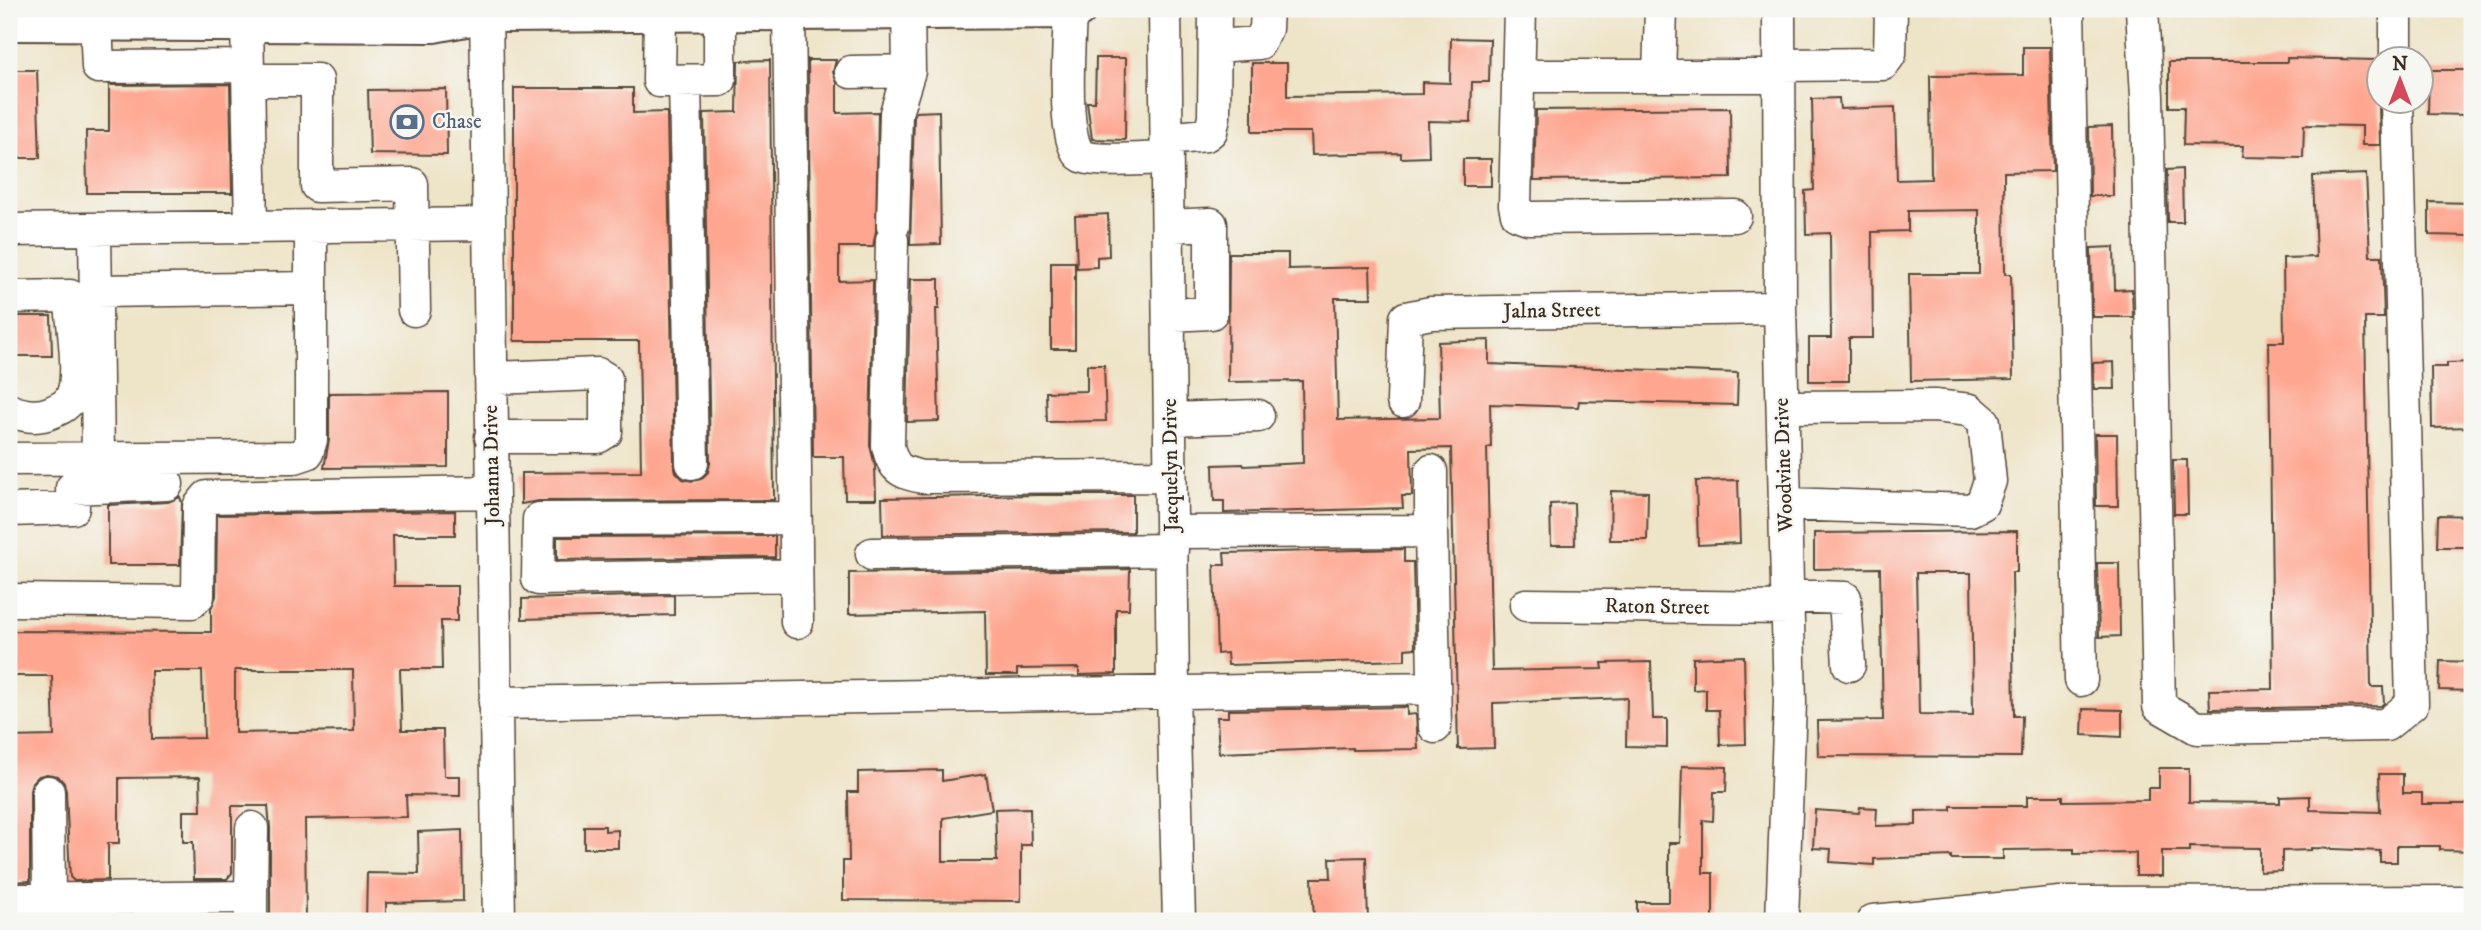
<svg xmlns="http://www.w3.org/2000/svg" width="2481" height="930" font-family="'IM FELL DW Pica',serif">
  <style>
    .building { fill: #fea690; fill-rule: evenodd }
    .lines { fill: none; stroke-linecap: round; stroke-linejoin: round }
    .minor-casing { stroke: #564638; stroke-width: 35 }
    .major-casing { stroke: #564638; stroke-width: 42 }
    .minor { stroke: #fff; stroke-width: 32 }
    .major { stroke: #fff; stroke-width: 38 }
    .labels { text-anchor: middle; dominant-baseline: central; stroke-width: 5; stroke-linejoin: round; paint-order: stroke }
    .service-label { font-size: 21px; fill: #4e5e75; stroke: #f6f6f2; text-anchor: start }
    .street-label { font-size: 21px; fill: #3b2a1e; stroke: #f6f6f2 }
  </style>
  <rect width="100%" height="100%" fill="#f6f6f2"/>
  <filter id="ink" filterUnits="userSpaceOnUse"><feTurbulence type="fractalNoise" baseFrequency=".0143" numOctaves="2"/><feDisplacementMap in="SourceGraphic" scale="14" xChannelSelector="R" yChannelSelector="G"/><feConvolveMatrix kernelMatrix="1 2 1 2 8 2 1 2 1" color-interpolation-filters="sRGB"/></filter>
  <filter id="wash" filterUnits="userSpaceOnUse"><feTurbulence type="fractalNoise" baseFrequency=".00686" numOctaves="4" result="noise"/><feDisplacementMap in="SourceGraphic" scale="28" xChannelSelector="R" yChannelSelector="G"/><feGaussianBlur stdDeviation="1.57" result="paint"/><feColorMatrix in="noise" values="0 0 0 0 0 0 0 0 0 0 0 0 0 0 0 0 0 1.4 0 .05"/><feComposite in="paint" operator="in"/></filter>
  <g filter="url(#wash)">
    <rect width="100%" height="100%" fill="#eee4c8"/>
    <g id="blocks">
      <path class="building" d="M1451,38L1490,39L1489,82H1472L1471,122L1428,121L1429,157L1401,158V153L1312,155L1311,132H1252V63H1287V96L1422,94V82L1450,83Z
        M2023,47H2050L2053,171L2004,172L2005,274H2011L2013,379L1911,381L1909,274H1979V210L1908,211V231L1872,232L1873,338H1849V381H1809V338H1831L1830,233L1806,234L1805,191L1814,190L1812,99L1839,98L1840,109L1895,107L1897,180L1931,179L1930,76L2023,75Z
        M1096,58H1126L1125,140L1092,139L1087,102H1095Z
        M2287,58L2378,60L2380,145H2362V126L2304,125L2303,158L2242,157L2243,146L2183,145L2184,107H2169V62H2287Z
        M770,60L774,500L539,501L521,504V473L641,472L639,341H514V88H633V113L667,112L674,463L676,472L683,479L693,481L701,479L708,472L710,463L704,113L737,112L738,61Z
        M808,60H836L833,72L837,83V113L878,112L876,231L873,247H839V281L873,280L870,446L875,466L876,499H845L844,457H813Z
        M9,70H37L40,158H9Z
        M2429,70H2467L2466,115L2428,114Z
        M230,84L232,193H87L86,131H109V85Z
        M446,89L447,155L370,154L368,90Z
        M1730,108L1731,178L1534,180L1536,110Z
        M939,111L941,244L910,245L914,116L916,112Z
        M2112,126L2113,196H2090L2089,127Z
        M1463,159H1491V186H1463Z
        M2182,169L2183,222H2168L2167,170Z
        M2366,174L2370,256H2382L2384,318H2365L2371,687H2383L2384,703L2381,706L2210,709L2209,690L2273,689L2269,342H2284L2283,258L2316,257L2313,176Z
        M2429,202L2472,203V236L2429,235Z
        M1108,214L1109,256L1097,257V267L1077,268L1075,216Z
        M2114,247L2115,290L2132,289L2133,317H2092L2091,248Z
        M1229,253H1288V269L1370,267L1371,298H1335L1338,420L1440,418L1438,342L1489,340V364L1738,373L1737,405L1579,401L1578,407L1490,404L1491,447L1487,448L1492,671L1603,669L1602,663L1651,662L1653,719H1667V747L1626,746L1627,698L1493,703L1494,748L1458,749L1451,448L1411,449L1412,496H1402L1403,508L1224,513V501H1214L1213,465L1243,464L1244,466L1303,463L1302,381L1228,382Z
        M1051,262H1075V349H1051Z
        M910,279H939V309H936L939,421L907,422Z
        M9,316H51L52,356H9Z
        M2114,362L2115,389H2094L2093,363Z
        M2472,362V427L2432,428L2431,367H2447V363Z
        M1087,365H1104L1106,421L1047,422L1046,392L1087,391Z
        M448,392V467L324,468L329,440V393Z
        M2095,434H2117L2118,506H2096Z
        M2173,460H2187L2188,514H2174Z
        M1738,480L1740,543L1698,545L1696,481Z
        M1611,491L1648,492L1647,540H1610Z
        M1039,495H1133V532L883,535L882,498Z
        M180,497L182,503L180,565H108V505L168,502Z
        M1574,503L1575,545H1551L1550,504Z
        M455,511V535H393L394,586H457V621H441L442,669H400L402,730H443L444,776H460V796L406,795L407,817L305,819L306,921H270V828L268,806H232V873L227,879H194L193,842H183V811H201L200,777L119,778V843H108V880L74,881L70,877L66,791L64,783L58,776L47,774L39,776L32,782L30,791V881L9,882V737L54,736L52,676H9V631L211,632V609L216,596L217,515ZM235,670H353L354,731L235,733ZM151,671H202L204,738L152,739Z
        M2438,515L2472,516V547H2437Z
        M2017,531V572H2012L2014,716H2022L2021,757L1818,756L1817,721L1883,720L1880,568L1814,569V533ZM1916,573H1971L1973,715L1919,714Z
        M775,536V557L557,560V537Z
        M1404,549V562H1413L1415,648L1405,649V660L1228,665L1227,653L1217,654L1214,565H1225L1224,553Z
        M2097,563H2119L2120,636L2099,637Z
        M1130,569L1129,609H1116V674L1079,675V668L1017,669V675H986L985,611L849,614V573Z
        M674,595V615L522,619V599Z
        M1744,656L1746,744L1720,745L1719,710H1706V689L1693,690V658Z
        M2440,661L2472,662V691L2439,690Z
        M1407,707V715L1416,714L1418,749L1353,750V748L1219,753L1217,717H1228V710Z
        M2083,709L2122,710V737L2082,735Z
        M1682,766L1727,767L1726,792H1714L1713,821L1703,820V873H1713V921L1637,920V902H1669V843H1680Z
        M2159,768H2189V802L2280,803V797L2310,796V810L2380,812L2379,774H2403V793H2422V804H2472V851L2440,850V846H2397V862H2380V851L2311,848V850L2282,851V871L2260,872V848L2189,847V851H2162V876H2136V853L2074,854V849L2003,850V859H1951V856L1874,859V865L1830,862L1831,849L1813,848L1815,810L1859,813L1860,807L1877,808L1876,826L1916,825V811L1951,810V806H2027V796H2063V801L2148,800V788H2159Z
        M942,770V781L986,774L992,810L943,818V861H997L995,809L1030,808L1031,845H1021V901L843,900V861H849L848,792H858V772Z
        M584,826H605V831L618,830V848H584Z
        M462,830L463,901L386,903V921H366L367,873L419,874L418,832Z
        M1366,857L1368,921H1314L1312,878H1331L1330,858Z"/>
    </g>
  </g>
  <g filter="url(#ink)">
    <use href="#blocks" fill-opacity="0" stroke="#564638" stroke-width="2"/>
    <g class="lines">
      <defs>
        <path id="minor" d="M486,9L499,921
          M1070,9C1070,34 1060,144 1082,156C1096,163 1148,158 1167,158
          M1165,9L1173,692L1179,921
          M1520,9L1515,205L1517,214L1528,218L1735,216
          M1779,9L1780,308L1790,702L1782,921
          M2068,9L2081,680
          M2142,9L2147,96L2159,706L2197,728L2386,725L2412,704L2397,102
          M2396,9V60
          M660,11L659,81L720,80V11
          M789,11L797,622
          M96,21L98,67L248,66
          M247,22L251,227
          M1215,46L1259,43L1266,29L1267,9
          M1779,65L1883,64L1890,54L1891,9
          M851,72L909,71
          M1518,76H1779
          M1659,76L1661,9
          M248,80H317V186L412,184L414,310
          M685,81L692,463
          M1167,139L1206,135L1211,131L1214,117L1215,9
          M893,226L896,113L909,71L908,10
          M1168,226L1211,224V313L1169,315
          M95,229L98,459
          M9,230L489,224
          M892,240L888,446C893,469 900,472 922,477L1170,476
          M96,291L311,288
          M9,297L70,296C72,320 82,375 72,396C68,405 61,408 52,412C37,419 23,416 9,410
          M491,378L598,374L606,379V432L598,437H491
          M1403,401L1406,318L1431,313L1780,308
          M1783,407L1935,406L1970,410L1984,422L1990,481L1982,504L1970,510L1786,504
          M1170,419L1258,416
          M9,459L295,457L307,453L311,440V226
          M1431,471V531
          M9,510L73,508L72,488L167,484
          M795,518L539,519L538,579L796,575
          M1171,532L1431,531L1435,727
          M872,554L1172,550
          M1788,596L1845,598L1849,665
          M9,600L192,602L198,596L199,507L207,497L492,492
          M1526,605L1789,608
          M495,703L1434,688
          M48,792L49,899
          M251,897L252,828
          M9,900L251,897V921
          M1873,921L2060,903L2472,902"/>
        <path id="major" d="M9,21L433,23L486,13L1077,9"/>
      </defs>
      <use href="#minor" class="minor-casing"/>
      <use href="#major" class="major-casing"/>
      <use href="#minor" class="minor"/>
      <use href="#major" class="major"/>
    </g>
  </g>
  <defs>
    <symbol id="bank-ring" viewBox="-11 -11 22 22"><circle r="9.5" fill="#f6f6f2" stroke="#5c6f8a" stroke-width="1.5"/><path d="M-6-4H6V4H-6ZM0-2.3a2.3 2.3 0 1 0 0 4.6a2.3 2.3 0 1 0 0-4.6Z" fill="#5c6f8a"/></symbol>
  </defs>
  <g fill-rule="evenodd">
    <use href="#bank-ring" x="388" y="103" width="38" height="38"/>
  </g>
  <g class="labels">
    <g class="service-label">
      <text x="432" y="122">Chase</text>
    </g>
    <g class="street-label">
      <text transform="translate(1552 311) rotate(-1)">Jalna Street</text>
      <text transform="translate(492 465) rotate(-91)">Johanna Drive</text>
      <text transform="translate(1171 465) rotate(-91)">Jacquelyn Drive</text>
      <text transform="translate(1784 465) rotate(-92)">Woodvine Drive</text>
      <text transform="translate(1657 607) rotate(1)">Raton Street</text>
    </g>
  </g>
  <rect width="2481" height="930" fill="none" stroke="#f6f6f2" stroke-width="35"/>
  <g transform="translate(2400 80)"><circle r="33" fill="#f6f6f2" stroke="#aba49d" stroke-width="2"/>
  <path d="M0-5L12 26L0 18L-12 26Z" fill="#d1495b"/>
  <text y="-10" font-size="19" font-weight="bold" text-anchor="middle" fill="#3b2a1e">N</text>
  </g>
</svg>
